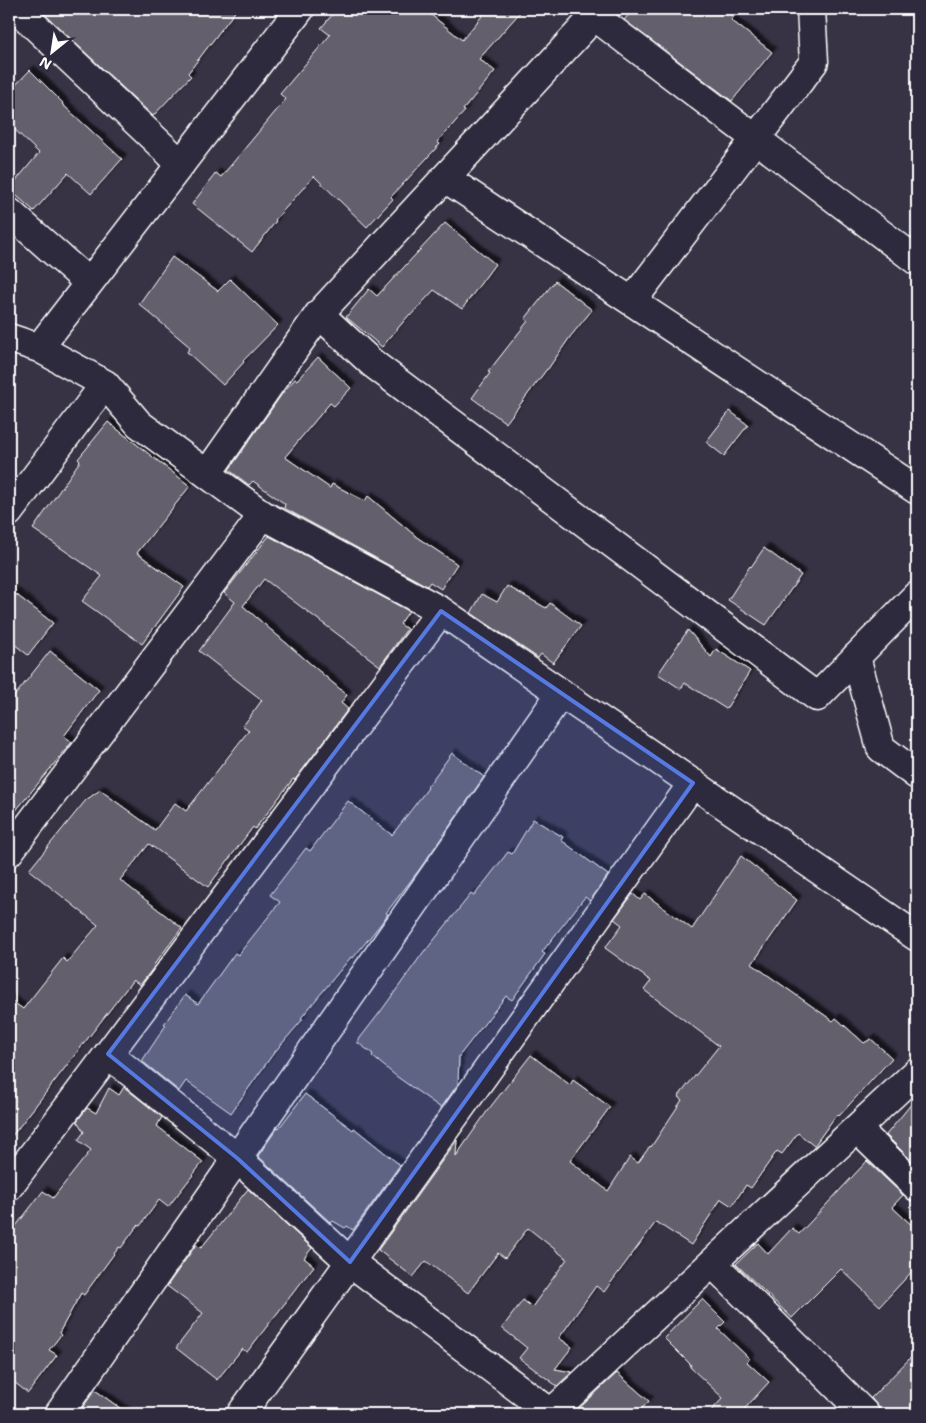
<svg xmlns="http://www.w3.org/2000/svg" width="926" height="1423" font-family="'Shantell Sans',sans-serif">
  <style>
    .building { fill: #635f6d; stroke: #fff; filter: url(#shadow) }
    .lines { fill: none; stroke-linecap: round; stroke-linejoin: round }
    .minor-casing { stroke: #fff; stroke-width: 31 }
    .minor { stroke: #2f2a3d; stroke-width: 28 }
    .marked { fill: #567ae2; fill-opacity: 0.2; stroke: #567ae2; stroke-width: 4; stroke-linejoin: round }
  </style>
  <defs>
    <filter id="shadow"><feDropShadow dx="4.5" dy="-4.5" stdDeviation="1" flood-color="#0009"/></filter>
  </defs>
  <rect width="100%" height="100%" fill="#373345"/>
  <filter id="ink" filterUnits="userSpaceOnUse"><feTurbulence type="fractalNoise" baseFrequency=".02" numOctaves="2"/><feDisplacementMap in="SourceGraphic" scale="10" xChannelSelector="R" yChannelSelector="G"/><feConvolveMatrix kernelMatrix="1 2 1 2 8 2 1 2 1" color-interpolation-filters="sRGB"/></filter>
  <g filter="url(#ink)">
    <path class="building" d="M39,9H237L188,73L191,76L153,116Z
      M337,9H424L462,40L488,9H523L479,59L495,71L463,110L465,111L437,142L440,144L391,197L393,199L367,227L314,176L275,220L276,221L252,252L192,204L216,173L221,177L286,99L280,94L330,35L321,28Z
      M634,9H740L731,20L772,52L732,101L624,20Z
      M30,70L63,103L62,104L122,159L91,194L68,173L34,211L9,189L39,153L9,124V92Z
      M445,223L495,264L462,309L434,290L410,316L409,315L382,347L346,317L369,289L377,296Z
      M172,257L218,291L230,279L278,325L243,361L244,362L223,385L187,352L190,347L139,304Z
      M555,281L592,310L570,337L548,369H547L506,423L472,398L490,373L488,372L528,321L525,319Z
      M318,357L351,388L334,406L330,403L285,457L330,488L332,484L365,501L368,496L418,538L457,564L441,589L430,582L427,586L284,508L285,504L253,481L249,485L229,470L284,391L295,379L297,380Z
      M730,411L748,425L724,456L706,442Z
      M108,422L190,486L137,553L184,587L142,644L82,601L102,576L33,529L80,461L78,459Z
      M269,536L409,611L400,624L407,629L380,666L264,579L243,606L347,695L341,703L348,709L295,780L293,779L255,829L253,827L208,887L149,844L120,880L182,928L153,966L154,967L140,985L133,980L9,1140V999L23,1009L63,958L67,962L98,925L29,870L86,800L100,790L155,830L175,803L186,811L249,730L243,726L262,700L199,651L235,602L224,593Z
      M764,548L801,575L766,625L728,600L750,566L751,567Z
      M507,586L546,608L550,603L581,626L553,663L541,654L538,658L471,613L482,594L497,602Z
      M9,589L53,623L28,655L9,640Z
      M688,630L711,657L716,649L750,671L726,709L685,683L681,689L658,674Z
      M50,651L99,690L64,736L72,742L9,819V703Z
      M452,753L484,777L419,870L386,913L388,914L380,925L353,958L351,957L301,1018L303,1019L273,1054L231,1113L186,1081L179,1091L142,1061L166,1025L164,1024L185,995L198,1004L235,953L238,955L280,902L270,895L306,848L310,851L348,801L392,835L428,788L427,787Z
      M533,819L563,837L561,840L608,875L590,901L585,897L542,952L545,954L512,1000L506,996L459,1056L458,1084L441,1108L396,1076L372,1056L373,1054L357,1042L381,1011L425,950H426L471,894L474,896L508,852L512,854Z
      M741,856L797,900L752,964L833,1021L836,1018L864,1043L871,1039L892,1058L839,1116L837,1114L814,1146L798,1133L782,1154L777,1151L751,1188L746,1185L732,1206L721,1199L691,1245L656,1222L604,1292L596,1286L559,1338L572,1347L555,1369L572,1372L557,1386L519,1358L527,1348L502,1328L523,1300L532,1307L567,1259L528,1228L505,1258L498,1253L468,1293L426,1261L413,1277L378,1250L457,1140L456,1156L488,1110L531,1055L570,1085L573,1080L610,1107L570,1161L608,1191L630,1157L638,1163L650,1146L651,1147L682,1100L678,1097L719,1046L644,990L651,981L605,948L622,925L614,919L633,894L640,900L645,894L692,929Z
      M124,1087L162,1117L157,1126L203,1162L168,1207L159,1200L140,1226L138,1225L121,1248L119,1247L84,1295L81,1293L59,1333L61,1335L49,1350L57,1355L28,1393L9,1378V1235L43,1191L53,1198L91,1150L78,1140L84,1132L77,1121L87,1108L96,1113L109,1088L119,1095Z
      M305,1094L353,1130L354,1128L400,1165L353,1230L347,1226L345,1228L333,1221L331,1223L258,1156L278,1127L279,1128Z
      M917,1097V1166L886,1135Z
      M867,1161L903,1195L892,1207L917,1230V1266L880,1306L841,1269L792,1318L736,1264L758,1243L768,1254L792,1228L799,1234Z
      M248,1189L312,1248L304,1258L314,1266L247,1352L242,1349L217,1380L176,1348L203,1313L167,1286L196,1245L201,1248Z
      M702,1299L725,1322L718,1329L750,1359L747,1362L769,1382L740,1414H708L723,1398L690,1367L691,1365L664,1338Z
      M917,1351V1414H880V1409L871,1398Z
      M617,1373L649,1401L637,1414H573Z
      M95,1390L128,1414H78Z"/>
    <g class="lines">
      <defs>
        <path id="minor" d="M17,9L181,164
          M594,16L917,261
          M445,178L917,490
          M9,212L89,283
          M632,301L814,62L811,9
          M319,314L372,363L817,697L917,595
          M9,338L39,348L105,384L139,424L263,515L441,611L917,937
          M39,348L300,9
          M207,474L319,314L601,9
          M9,512L105,384
          M856,657L881,748L917,775
          M9,852L263,515
          M108,1054L237,1158L350,1262L551,1413
          M857,1129L917,1187
          M9,1186L441,611
          M712,1263L865,1414
          M59,1414L561,693
          M241,1414L693,783
          M550,1414L917,1072"/>
      </defs>
      <use href="#minor" class="minor-casing"/>
      <use href="#minor" class="minor"/>
    </g>
  </g>
  <path class="marked" d="M441,611L693,783L350,1262L237,1158L108,1054Z"/>
  <rect width="926" height="1423" fill="none" stroke="#2f2a3d" stroke-width="30"/>
  <rect x="15" y="15" width="896" height="1393" fill="none" stroke="#fff" stroke-width="2" filter="url(#ink)"/>
  <g transform="translate(52 52) rotate(210)" stroke="#2f2a3d" stroke-width="4" paint-order="stroke">
  <path d="M0-4L9 19L0 12L-9 19Z" fill="#ffffff"/>
  <text y="-8" font-size="14" font-weight="bold" text-anchor="middle" fill="#ffffff">N</text>
  </g>
</svg>
